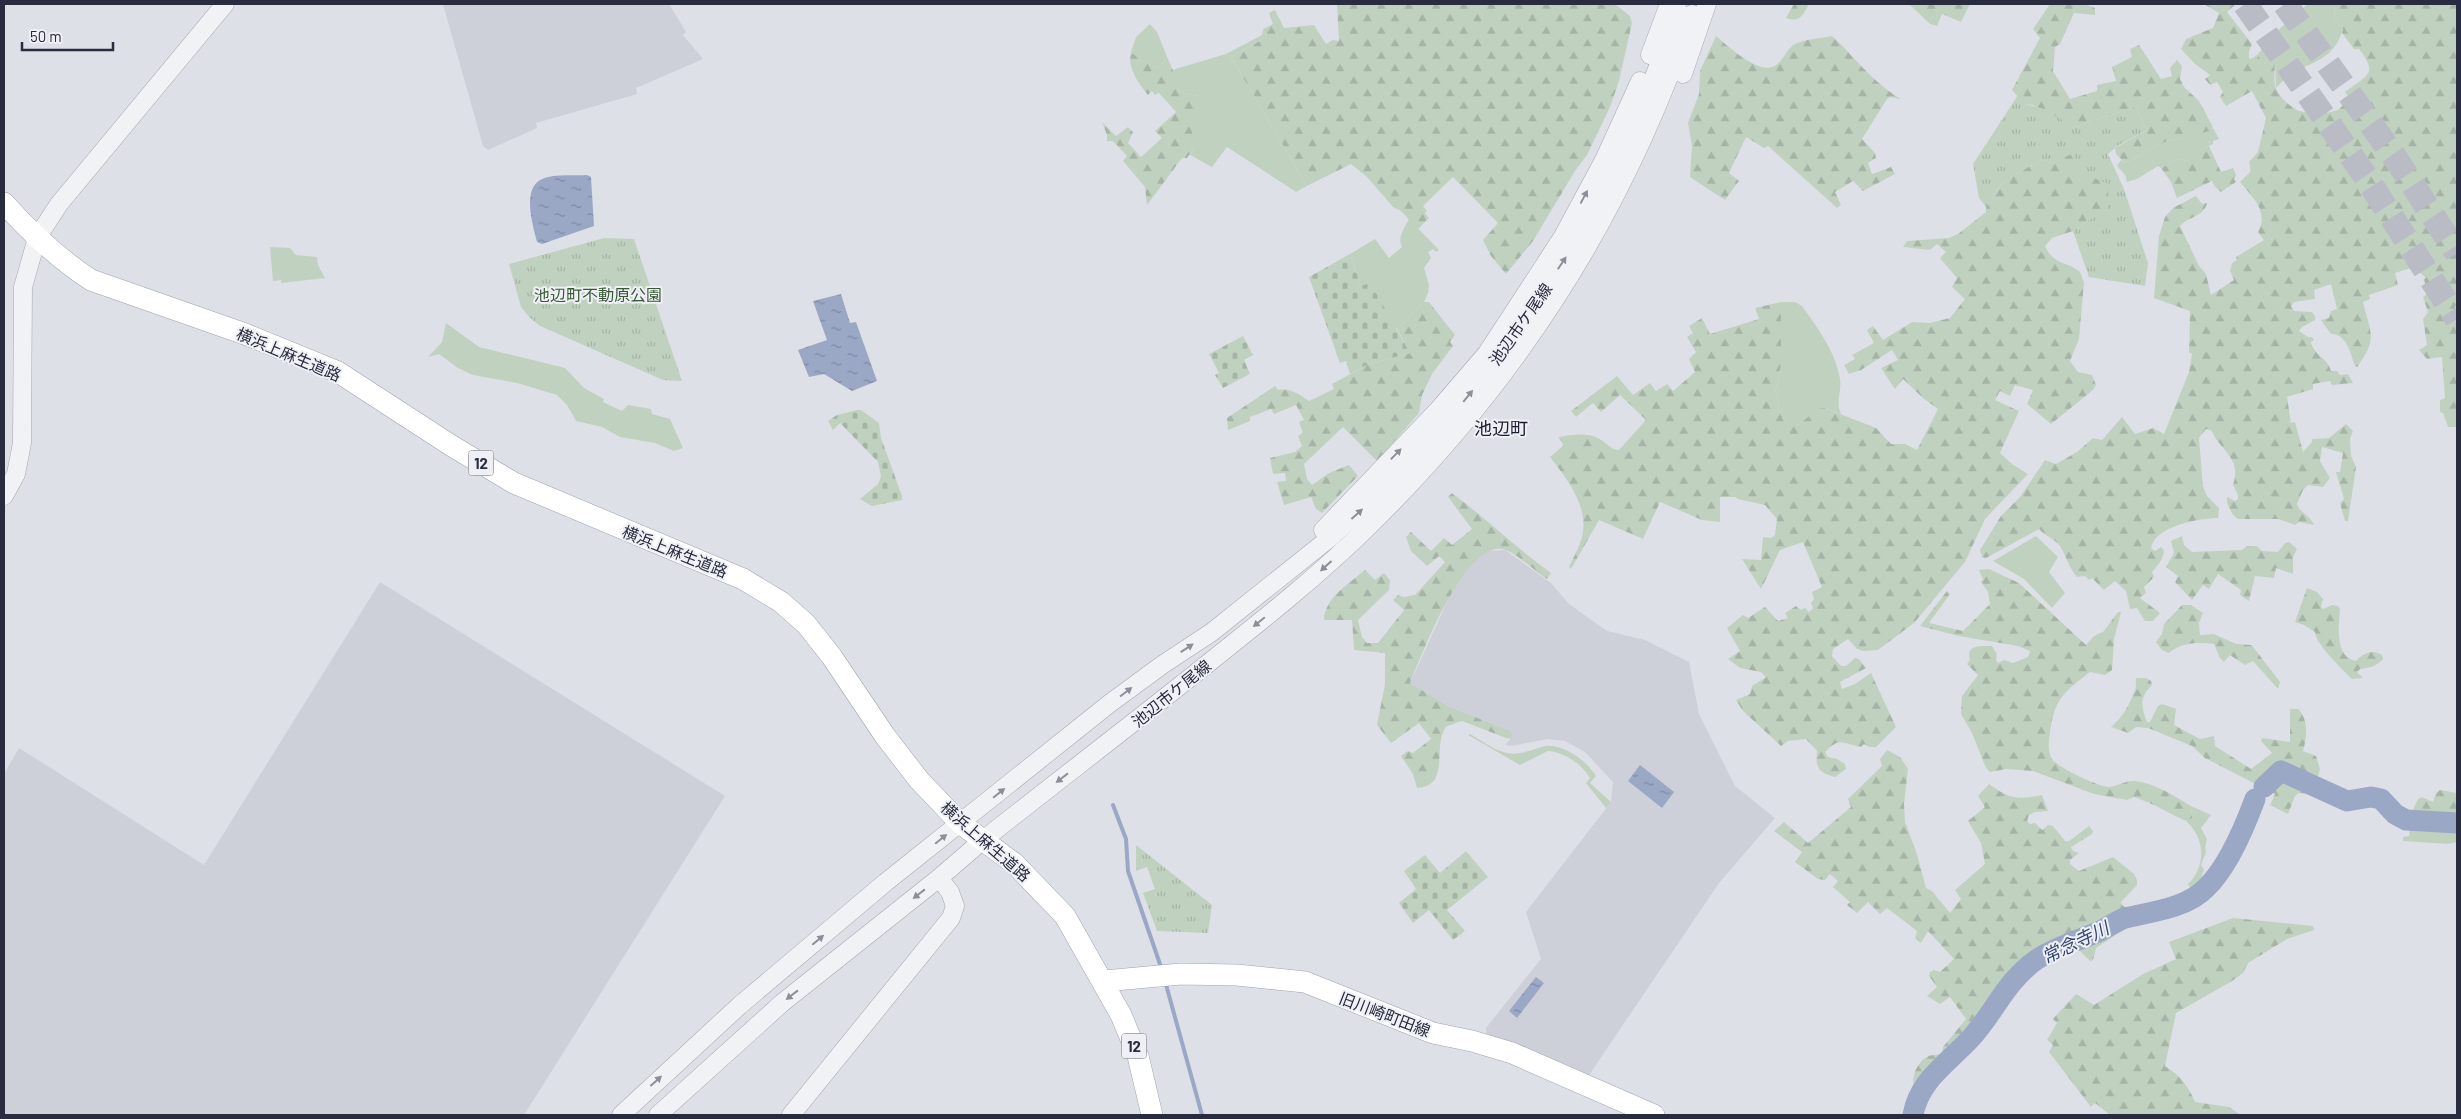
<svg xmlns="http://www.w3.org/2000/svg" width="2461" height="1119" font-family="Barlow,'Noto Sans JP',sans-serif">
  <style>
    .built { fill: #cdcfd9 }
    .grass { fill: #c1d1c0 }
    .forest { fill: url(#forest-firs) }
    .cemetery { fill: url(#cemetery-stones) }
    .park { fill: url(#park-tufts) }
    .water { fill: url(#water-ripples) }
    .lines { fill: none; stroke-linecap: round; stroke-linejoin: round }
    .stream { stroke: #9aa8c6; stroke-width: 4 }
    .river { stroke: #9aa8c6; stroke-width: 21 }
    .highway-tunnel { stroke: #babcc5; stroke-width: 25; stroke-dasharray: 25 12; stroke-linecap: butt }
    .minor-casing { stroke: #a4a6b1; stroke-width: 19 }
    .major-casing { stroke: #9ea3b3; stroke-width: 22 }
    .minor { stroke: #f1f2f6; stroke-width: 18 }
    .major { stroke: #fff; stroke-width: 21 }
    .oneway { fill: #8c8f9a }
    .labels { text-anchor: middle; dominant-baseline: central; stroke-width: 4; stroke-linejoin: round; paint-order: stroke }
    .shield { fill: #eef0f5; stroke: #636775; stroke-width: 1 }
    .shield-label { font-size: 15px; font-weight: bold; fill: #282c3e }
    .park-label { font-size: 16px; fill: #375936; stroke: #eef0f5 }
    .street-label { font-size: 16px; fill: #282c3e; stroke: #eef0f5 }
    .neighbourhood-label { font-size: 18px; fill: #1a1e2e; stroke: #eef0f5 }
    .water-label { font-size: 18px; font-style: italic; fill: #344570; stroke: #eef0f5 }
  </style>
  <defs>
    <pattern id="forest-firs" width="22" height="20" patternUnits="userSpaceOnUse" patternTransform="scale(1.25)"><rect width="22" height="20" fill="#c1d1c0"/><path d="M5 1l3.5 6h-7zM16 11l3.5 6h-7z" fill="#a6b4a6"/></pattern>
    <pattern id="cemetery-stones" width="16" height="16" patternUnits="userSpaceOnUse" patternTransform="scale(1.25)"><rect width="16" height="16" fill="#c1d1c0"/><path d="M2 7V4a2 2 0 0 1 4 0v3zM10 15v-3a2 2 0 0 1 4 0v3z" fill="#a6b4a6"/></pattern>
    <pattern id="park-tufts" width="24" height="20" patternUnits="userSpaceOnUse" patternTransform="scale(1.25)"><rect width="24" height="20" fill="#c1d1c0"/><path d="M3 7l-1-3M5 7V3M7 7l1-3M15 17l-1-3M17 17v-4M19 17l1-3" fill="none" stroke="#a6b4a6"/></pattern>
    <pattern id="water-ripples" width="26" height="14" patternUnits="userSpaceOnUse" patternTransform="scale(1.25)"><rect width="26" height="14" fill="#9aa8c6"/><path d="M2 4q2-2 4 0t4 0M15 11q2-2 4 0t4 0" fill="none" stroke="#7e89a2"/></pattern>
  </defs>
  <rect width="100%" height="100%" fill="#dee0e7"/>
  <path class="built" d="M443,4H669L686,32L683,35L703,59L636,88L637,94L536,123L537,128L488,150L483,146Z
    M1505,550L1551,583L1569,604L1607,631L1645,640L1689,662L1699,714L1735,786L1775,818L1719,883L1587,1078L1487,1038L1486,1028L1541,959L1526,912L1611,802L1613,782L1585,752L1565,741L1547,739L1512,746L1505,745L1513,736L1511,731L1450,707L1410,683L1451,593L1468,567L1487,551Z
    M380,582L725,796L524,1115H4V774L19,748L204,865Z"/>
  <path class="grass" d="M2308,4H2335L2334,16L2343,29C2334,60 2313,61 2291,74C2285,78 2280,84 2276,88L2275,61L2265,64L2257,55L2277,31Z
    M1150,24L1157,32L1168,59L1157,68L1142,61L1131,52L1136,37Z
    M1263,29L1267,37L1231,57L1307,186L1296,192L1227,147L1212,167L1190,155L1193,150L1189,144L1198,105V96L1182,93L1175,86V75L1172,70L1226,54L1262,35Z
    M2213,128L2219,139L2213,141V144L2200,150L2202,154L2188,161L2179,159L2161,168L2158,166L2137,179L2127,182L2125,175L2117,166L2121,160L2125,163L2167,141L2209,131Z
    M1409,219L1439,250L1436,252L1433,249L1428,252L1431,258L1424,268L1429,285L1428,293L1424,302L1397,329L1393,326L1375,291L1361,286L1350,254L1375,239L1389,258L1402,247C1397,237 1404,229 1409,219Z
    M270,247L290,248L296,255L317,257L318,265L325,278L281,283V280L273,281Z
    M1781,302H1795L1802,306C1817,327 1836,352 1840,379C1842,392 1835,401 1841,414L1825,408L1794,427L1788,425L1783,420L1775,393L1781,365Z
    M446,323L479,347L565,368L584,388L604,399L603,402L622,411L628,405L651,409L652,414L670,419L683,448L674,451L655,443L620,437L602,427L576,421L567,405L557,395L517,383L473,375L458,368L439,354L428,357L442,342Z
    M2036,536L2058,557L2049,572L2065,593L2052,608L2024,579L1993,561Z
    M1470,734C1481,740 1495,751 1507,753C1520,756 1533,749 1545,746C1563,743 1587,761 1596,776L1590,783L1611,802L1606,808L1586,783L1590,778C1582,764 1564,752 1548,751L1520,765L1468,735Z
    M2191,806L2211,815L2201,828L2207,839L2205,848L2206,852L2201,865L2204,870L2200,881L2203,886L2192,892L2188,884C2206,866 2206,839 2186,821L2192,818Z
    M2410,826L2438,831H2457V842L2448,844L2403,841V837L2409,836Z"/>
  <path class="forest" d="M1337,4H1615L1630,16L1632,23L1619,81L1610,107L1587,155L1575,171L1533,241L1506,274L1491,256L1483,240L1498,223L1453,177L1423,206L1427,211L1425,213L1429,218L1418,229L1401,211L1393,207L1367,177L1351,164L1307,186L1231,57L1267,37L1263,29L1273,24L1269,13L1275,10L1284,28L1314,25L1326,44L1333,40L1339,41Z
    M1794,4H1809C1803,15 1800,23 1786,18Z
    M1909,4H1970L1961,22L1942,14L1937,26L1930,24Z
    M2050,4H2084L2095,8V15L2074,13L2060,44L2055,47L2053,71L2070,99L2097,91V85L2116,81L2112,67L2132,57L2130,49L2139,45L2161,79L2172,76L2170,68L2177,60L2182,66L2180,79L2184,87L2199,101L2213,127L2210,131L2167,141L2125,163L2116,154L2115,148L2147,130L2135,107L2074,127L2033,105L2025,104L2012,90L2040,38L2033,29Z
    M2204,4H2236L2227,12L2252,44L2249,51V58L2251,59L2257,55L2265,64L2271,59L2275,61C2275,69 2273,81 2276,89C2284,104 2304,120 2321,109L2326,113L2338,110L2350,99L2345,92C2367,75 2379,75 2359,49H2354L2342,33L2343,29L2334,16L2335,4H2457V305L2455,307L2457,312V427H2448L2443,413L2440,412V400L2445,398L2442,357L2427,359L2419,350L2427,345L2423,319L2428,312L2423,297L2427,294L2424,279L2426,278L2414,267L2395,273L2398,285L2369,295L2370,299L2363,302C2371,335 2378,338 2357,367L2355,366C2351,354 2346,333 2331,334L2321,320L2329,318L2331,311L2337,309L2331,284L2314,290L2315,299L2294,302L2291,306L2294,311L2312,312L2315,316V320L2302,327L2299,331L2308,337H2312L2314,340L2311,342C2314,356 2328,358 2331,371H2337L2340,375L2348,374L2353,383L2332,385L2330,381L2313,384V389L2287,397L2291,423L2295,422L2303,452L2312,442V439L2329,438L2346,424L2353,431L2350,439L2351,456L2356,467L2348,521H2345L2340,503L2344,499L2336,472H2340L2343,453L2322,447L2320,461L2330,478L2323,487L2308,485L2303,490L2297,504C2300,513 2310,515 2314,525L2299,522L2295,525L2278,519H2238C2232,515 2226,505 2227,497L2235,501L2238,499V495L2233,485C2240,463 2229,456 2216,439L2211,430L2206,429L2199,438L2203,487L2207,496L2219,508L2218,518C2200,518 2155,526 2151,548L2155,551L2161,547L2164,550C2163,560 2158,565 2152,572L2154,577L2144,587L2146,593L2140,598L2160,613L2153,621H2145L2137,608L2130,609L2126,591L2115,581L2104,590L2092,578L2089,580L2085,576L2077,577C2069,568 2066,556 2060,546C2056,540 2044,535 2039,529L1986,558L1982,557L1980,550L2001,516L2020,497L2045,460L2056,464L2077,452L2093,438L2102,440L2122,417L2135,434L2153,428L2164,434L2189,372L2192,354L2189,352L2190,311L2154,298L2159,236L2165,217L2173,208L2196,196L2202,204L2207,203C2204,217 2189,216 2180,226L2199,266L2206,274L2211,295L2234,280L2230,271L2232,263L2237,260L2236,257L2264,240L2258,232C2269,211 2253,198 2240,182L2251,171L2249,162L2258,152L2266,118L2252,91L2226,106L2220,97L2223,92L2217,82L2210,85L2205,79L2210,75L2195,64L2181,49L2186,39L2213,28L2219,13Z
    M1716,36C1727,45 1760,77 1776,65C1784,60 1788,46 1797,43C1808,39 1821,38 1832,36C1855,57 1873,83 1901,99L1890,97L1887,99L1862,139L1875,153L1876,158L1868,163L1872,174L1891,167L1895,174L1863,191L1853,181L1835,192L1841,205L1837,208L1768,146L1764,148L1746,137L1729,173L1739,181L1725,200L1690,177L1692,146L1688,123L1699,94L1700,71Z
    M1131,52L1142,61L1157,68L1168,59L1175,75V86L1182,93L1198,96V105L1190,144L1193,150L1187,158H1182L1147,205L1145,187L1123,161L1127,156L1113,141H1107V135L1102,122L1116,136L1128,127L1133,132L1128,143L1141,157L1162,138L1155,131L1176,112L1159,93L1155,95L1152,91L1148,95C1138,83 1127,68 1131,52Z
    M2209,146L2221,172L2233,168L2236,175L2234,179L2236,182L2221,192L2215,187L2212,181L2177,198L2171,182L2161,168L2179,159L2188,161L2201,154L2200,150Z
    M2068,154H2072L2109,184L2125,209L2089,220L2073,231L2052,238L2045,246C2054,266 2067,261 2080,272L2084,282L2079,339L2070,361L2078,372L2092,375L2096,385L2093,390L2051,424L2027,404L2033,390L2015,385L2010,396L2000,391L1995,400L2019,411L2000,453L2012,464L2028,474L1985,519L1965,562L1914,623L1878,650L1863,651L1857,649L1848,639L1833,649L1832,656L1841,666H1846L1855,658L1859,659L1866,668L1840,682L1842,689L1855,684L1871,673L1896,727L1876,747H1869L1864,744L1861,747C1842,744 1841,736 1825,752L1828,757L1837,759L1845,764L1846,769L1835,777C1819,773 1815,768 1817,751L1806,739L1788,741L1781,746L1743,711L1736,700L1750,694L1752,686L1766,677L1761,672L1740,668L1728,659L1740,651L1727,628L1743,615L1748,618L1765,607L1778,621L1788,618L1785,613L1796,606L1801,610L1805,608L1809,612L1813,608L1811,603L1814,599L1812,592L1822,587L1803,542L1780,550L1761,589L1742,559L1761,560L1763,537L1771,538L1775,535L1777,519L1765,505L1737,499L1736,497H1720V522L1702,520L1660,502L1643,539L1599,520L1571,569L1569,567C1574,556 1582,543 1583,531C1587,504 1565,476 1550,457L1564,445L1558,437C1571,435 1586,432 1598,438C1606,442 1611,450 1619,450L1646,420L1620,395L1601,412L1593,403L1576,417L1571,411L1617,376L1633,395L1650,383L1656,391L1667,384L1673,391L1695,372L1689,359L1696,352L1687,337L1693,333L1689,326L1702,318L1710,334L1759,319L1755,308L1781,302V365L1775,393L1783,420L1788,425H1798L1818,409L1825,408L1876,428L1891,444H1905L1917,450L1938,409L1923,398L1903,379L1895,389L1881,368L1898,360L1892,350L1861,370L1849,374L1844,365L1855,359L1852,355L1874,343L1867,330L1873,326L1883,340L1912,322L1930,323L1950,318L1965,299L1952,287L1957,278L1940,258L1946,252L1937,244L1930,250L1903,247L1907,241L1949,238L1958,234L1986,212V207C1992,200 1994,194 1999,187C2006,178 2032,165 2043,160L2050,163Z
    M1424,302H1429L1455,335L1450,342L1453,346L1432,374L1422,395L1419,413L1377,461L1343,427L1304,464L1307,479L1312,485L1329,473L1349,465L1358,476L1322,513L1316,509L1311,497L1284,505L1277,482L1286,481L1285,473L1273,474L1270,458L1295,452L1302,446L1298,436L1303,433L1299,422L1304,420L1296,405L1274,414L1271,409L1250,417V421L1228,430L1227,418L1275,386L1278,390C1291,388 1298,394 1309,401L1334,389L1332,384L1367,365L1410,353L1397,329Z
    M1452,493C1487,519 1516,548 1551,573L1547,579C1535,571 1518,555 1506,550C1466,536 1422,655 1410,683L1450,707L1511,731L1513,736L1511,739L1506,738L1462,721L1447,726C1431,743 1452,786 1417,788L1413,774L1401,756L1408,751L1413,753L1431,739L1419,723L1391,743L1377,725L1385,684V653L1354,650L1352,620H1324C1325,597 1349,584 1365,570L1375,580L1384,573L1390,580L1389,590L1358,620L1362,637L1367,643H1378L1404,610L1393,600L1398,595L1404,597L1415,595L1445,562L1439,556L1427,566L1411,551L1406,537L1411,532L1431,551L1444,538L1452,545L1472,529L1448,497Z
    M2182,536L2184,545L2192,552L2242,550L2247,546H2257L2262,551L2278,552L2285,543L2289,542L2297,549L2293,557V574L2276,568L2274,578L2255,576L2249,601L2240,595L2241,590L2218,574L2209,589L2203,585L2192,600L2175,582L2178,576L2166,567L2174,553L2171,541Z
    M1989,569L2019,583L2086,645L2094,636L2103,632L2118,612H2121L2114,639L2112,670L2105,675L2090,672C2064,692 2054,699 2050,733C2049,741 2047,751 2052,759C2057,767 2099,787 2109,787C2118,786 2126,780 2135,781C2154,783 2175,796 2191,806L2192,818L2186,821C2168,813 2153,803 2134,797L2127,800L2094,794L2033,771L2006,769L1990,772L1986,768L1972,733L1961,714L1962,696L1978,675L1967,664L1970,660C1965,644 1981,646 1992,646L1997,654L1996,660L1998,663L2004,660L2013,663L2028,657L2030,651L2018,646L1959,636L1920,626L1947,591L1950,594L1929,623L1963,631L1990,604L1988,592L1981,582L1983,579L1979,570Z
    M2307,588L2317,592L2323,599L2321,607L2323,609L2332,605L2338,606L2340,609C2339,625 2334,657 2356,661C2363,653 2372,649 2382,655L2383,659C2374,668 2371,667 2360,669L2357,672L2363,678L2352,679C2343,670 2316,645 2315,632L2304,625L2295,622Z
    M2182,605H2191L2203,613L2199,623L2200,635L2214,634L2236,644L2251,645L2254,648L2280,682L2278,689L2253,661L2245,665L2230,655L2224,662L2220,658L2214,644C2199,642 2181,642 2169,653L2162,650L2156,642L2162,634L2164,624Z
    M2136,678H2146L2151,681L2152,685C2139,697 2141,707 2147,722H2150L2158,706L2162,704L2176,709L2174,725L2200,739L2214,736L2215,746L2251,769L2272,753L2261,741L2262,738L2290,742V709H2298C2309,720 2307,737 2303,751L2316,756L2320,769L2313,794L2299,793L2295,796L2288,814L2270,805L2275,794L2205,758L2192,746L2148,728L2136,727L2128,733L2111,727C2124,716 2129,705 2135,690C2137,686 2135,683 2136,678Z
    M1887,750L1900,757L1908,769L1904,804L1905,822L1917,854L1926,888L1932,891L1950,913L1961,899L1955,890L1985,864L1981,843L1968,821L1985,807L1978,796L1989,784C2009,799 2018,800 2042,795L2048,811L2035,812L2029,815L2027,821L2030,824L2035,823L2042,830L2048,825L2053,826L2065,841H2069L2089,826L2093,831L2092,834L2071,847L2073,851L2079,853L2070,860V864L2079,871L2113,857L2134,874L2137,880V885L2121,902L2122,905C2148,924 2156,902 2178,906L2174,912L2128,927L2096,948L2093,960L2090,961L2070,941C2029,956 2006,986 1980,1019L1984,1025C1964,1050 1943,1074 1919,1095C1908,1084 1914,1065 1927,1057C1932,1054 1938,1056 1942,1053L1943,1047L1966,1019L1950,997L1940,1004L1927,996L1937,987L1929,976L1930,972L1934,970L1940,972L1954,959L1928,931L1921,943L1915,938L1917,931L1887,908L1880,914L1868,902L1857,913L1847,905L1850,902L1833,887L1838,881L1830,874L1825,880L1818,879L1795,862L1802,852L1774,831L1784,822L1808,843L1851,807L1848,799L1882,766L1880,759Z
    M2440,790L2457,793V831C2441,825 2417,835 2399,820L2403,815L2411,814L2418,799L2422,797L2433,802L2436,793Z
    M2233,918L2313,926L2314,930L2287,939L2248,963L2243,973L2232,981L2176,1013L2165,1066C2181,1076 2188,1086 2195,1102L2229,1107L2241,1115H2110L2095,1103L2091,1107L2049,1052L2053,1045L2047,1040L2057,1023L2053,1019L2076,994L2094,1005L2143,974L2176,959L2169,942Z"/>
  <path class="cemetery" d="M1350,254L1361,286L1367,284L1375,291L1410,353L1367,365L1350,374L1346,361L1340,363L1309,277Z
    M1243,336L1253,355L1244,360L1250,374L1223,388L1215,375L1219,373L1209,354Z
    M857,410H861L879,423L881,438L902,496V500L872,506L860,499L878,484L881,476L878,462L840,423L833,430L828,421L837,415Z
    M1466,851L1488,877L1447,910L1465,931L1453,940L1429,910L1413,923L1399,903L1416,889L1404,871L1425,855L1440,873Z"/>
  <path class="park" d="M2018,95L2025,104L2044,109L2074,127L2135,107L2147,130L2117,146L2108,154L2124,189L2148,263L2145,286L2089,277L2073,231L2101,212L2107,211L2109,184L2075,171V157L2072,154L2050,163L2043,160C2032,165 2006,178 1999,187C1994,194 1992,200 1986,207L1979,198L1973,164Z
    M604,238L634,239L682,381L663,380L540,326L529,317L521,307L509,264Z
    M1136,845L1212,905L1208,933L1157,931L1143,893L1155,889L1147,867L1136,871Z"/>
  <path class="water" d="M587,175L591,177L594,226L542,244L537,242C533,226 522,191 540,180C552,173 573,176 587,175Z
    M841,294L850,323L856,322L877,381L852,391L824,374L809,377L798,350L827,340L813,301Z
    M1640,765L1674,792L1662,808L1628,781Z
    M1536,977L1544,983L1517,1018L1509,1011Z"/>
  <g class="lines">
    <path class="stream" d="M1113,805L1126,839L1128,871L1162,970
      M1165,981L1202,1115"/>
    <path class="river" d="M2264,787L2281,771L2347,801L2371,797L2381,799L2395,814L2406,820L2457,823
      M1913,1115C1919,1080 1948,1063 1971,1038C1994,1013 2006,981 2036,960C2055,947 2077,941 2098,932C2107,928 2116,921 2125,918C2151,912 2187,908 2206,888C2227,868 2245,826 2255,799"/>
    <path class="highway-tunnel" d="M2245,4L2366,177L2457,319
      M2285,4L2396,159L2457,253"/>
    <defs>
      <path id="minor" d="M1650,55L1669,4
        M1683,74L1707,4
        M4,496L16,474L22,443L23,287L37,238L59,204L225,4
        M1323,530L1438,410L1487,353L1562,238L1604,160L1640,81
        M621,1115L739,1006L886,882L1109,704L1162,665L1212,632L1331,537L1401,472L1445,424L1494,363L1571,249L1614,171L1649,90L1679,12
        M658,1115L782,1003L939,878L983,840C1059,780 1136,721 1211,661C1265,618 1319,575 1368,527C1519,379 1624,214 1692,14
        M791,1115L951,918L955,906L950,892L939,878"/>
      <path id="major" d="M4,203C30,232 59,259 91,280L245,334L338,372L452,446L514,483L743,579L781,602L806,624L832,657L885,736L919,780L960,823L1015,864L1065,916L1121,1015L1138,1056L1152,1115
        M1104,981L1181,974L1237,975L1305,982L1433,1033L1472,1041L1512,1053L1654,1115"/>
    </defs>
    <use href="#minor" class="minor-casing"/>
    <use href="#major" class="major-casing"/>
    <use href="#minor" class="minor"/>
    <use href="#major" class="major"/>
  </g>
  <defs><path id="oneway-solid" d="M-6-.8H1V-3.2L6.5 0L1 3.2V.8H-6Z" transform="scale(1.25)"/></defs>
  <g class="oneway">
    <use href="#oneway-solid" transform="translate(1584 197) rotate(-62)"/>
    <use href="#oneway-solid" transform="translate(1562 263) rotate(-56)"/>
    <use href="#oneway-solid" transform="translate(1468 396) rotate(-51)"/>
    <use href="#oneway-solid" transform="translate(1396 454) rotate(-46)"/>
    <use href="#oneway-solid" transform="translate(1357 514) rotate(-42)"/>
    <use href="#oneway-solid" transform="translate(1326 566) rotate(138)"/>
    <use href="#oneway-solid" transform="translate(1259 622) rotate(141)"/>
    <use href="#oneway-solid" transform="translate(1187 648) rotate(-33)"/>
    <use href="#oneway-solid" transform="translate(1126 692) rotate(-37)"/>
    <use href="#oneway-solid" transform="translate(1062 778) rotate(142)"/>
    <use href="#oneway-solid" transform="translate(999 793) rotate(-39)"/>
    <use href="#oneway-solid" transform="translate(941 839) rotate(-39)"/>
    <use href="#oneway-solid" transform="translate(919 894) rotate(142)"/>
    <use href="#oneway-solid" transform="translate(818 940) rotate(-40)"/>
    <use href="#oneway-solid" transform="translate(792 995) rotate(142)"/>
    <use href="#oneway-solid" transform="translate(656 1081) rotate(-42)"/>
  </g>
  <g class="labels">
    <g class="shield">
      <rect x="468.5" y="450.5" width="25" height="25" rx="4"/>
      <rect x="1121.5" y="1033.5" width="25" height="25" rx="4"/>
    </g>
    <g class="shield-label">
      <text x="481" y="463">12</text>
      <text x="1134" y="1046">12</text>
    </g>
    <g class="park-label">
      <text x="598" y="294">池辺町不動原公園</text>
    </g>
    <g class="street-label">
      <text transform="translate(1520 324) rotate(-55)">池辺市ケ尾線</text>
      <text transform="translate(289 354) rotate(23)">横浜上麻生道路</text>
      <text transform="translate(675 551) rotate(22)">横浜上麻生道路</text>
      <text transform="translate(1171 693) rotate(-39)">池辺市ケ尾線</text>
      <text transform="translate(986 841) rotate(41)">横浜上麻生道路</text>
      <text transform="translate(1385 1014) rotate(21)">旧川崎町田線</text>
    </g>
    <g class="neighbourhood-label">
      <text x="1501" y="428">池辺町</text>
    </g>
    <g class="water-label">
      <text transform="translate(2075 942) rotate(-26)">常念寺川</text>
    </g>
  </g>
  <rect width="2461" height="1119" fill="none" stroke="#282c3e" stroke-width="10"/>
  <path d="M22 42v8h91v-8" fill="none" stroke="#282c3e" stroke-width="2.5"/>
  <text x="30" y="42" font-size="15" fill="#282c3e" stroke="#eef0f5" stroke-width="4" paint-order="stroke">50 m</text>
</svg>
